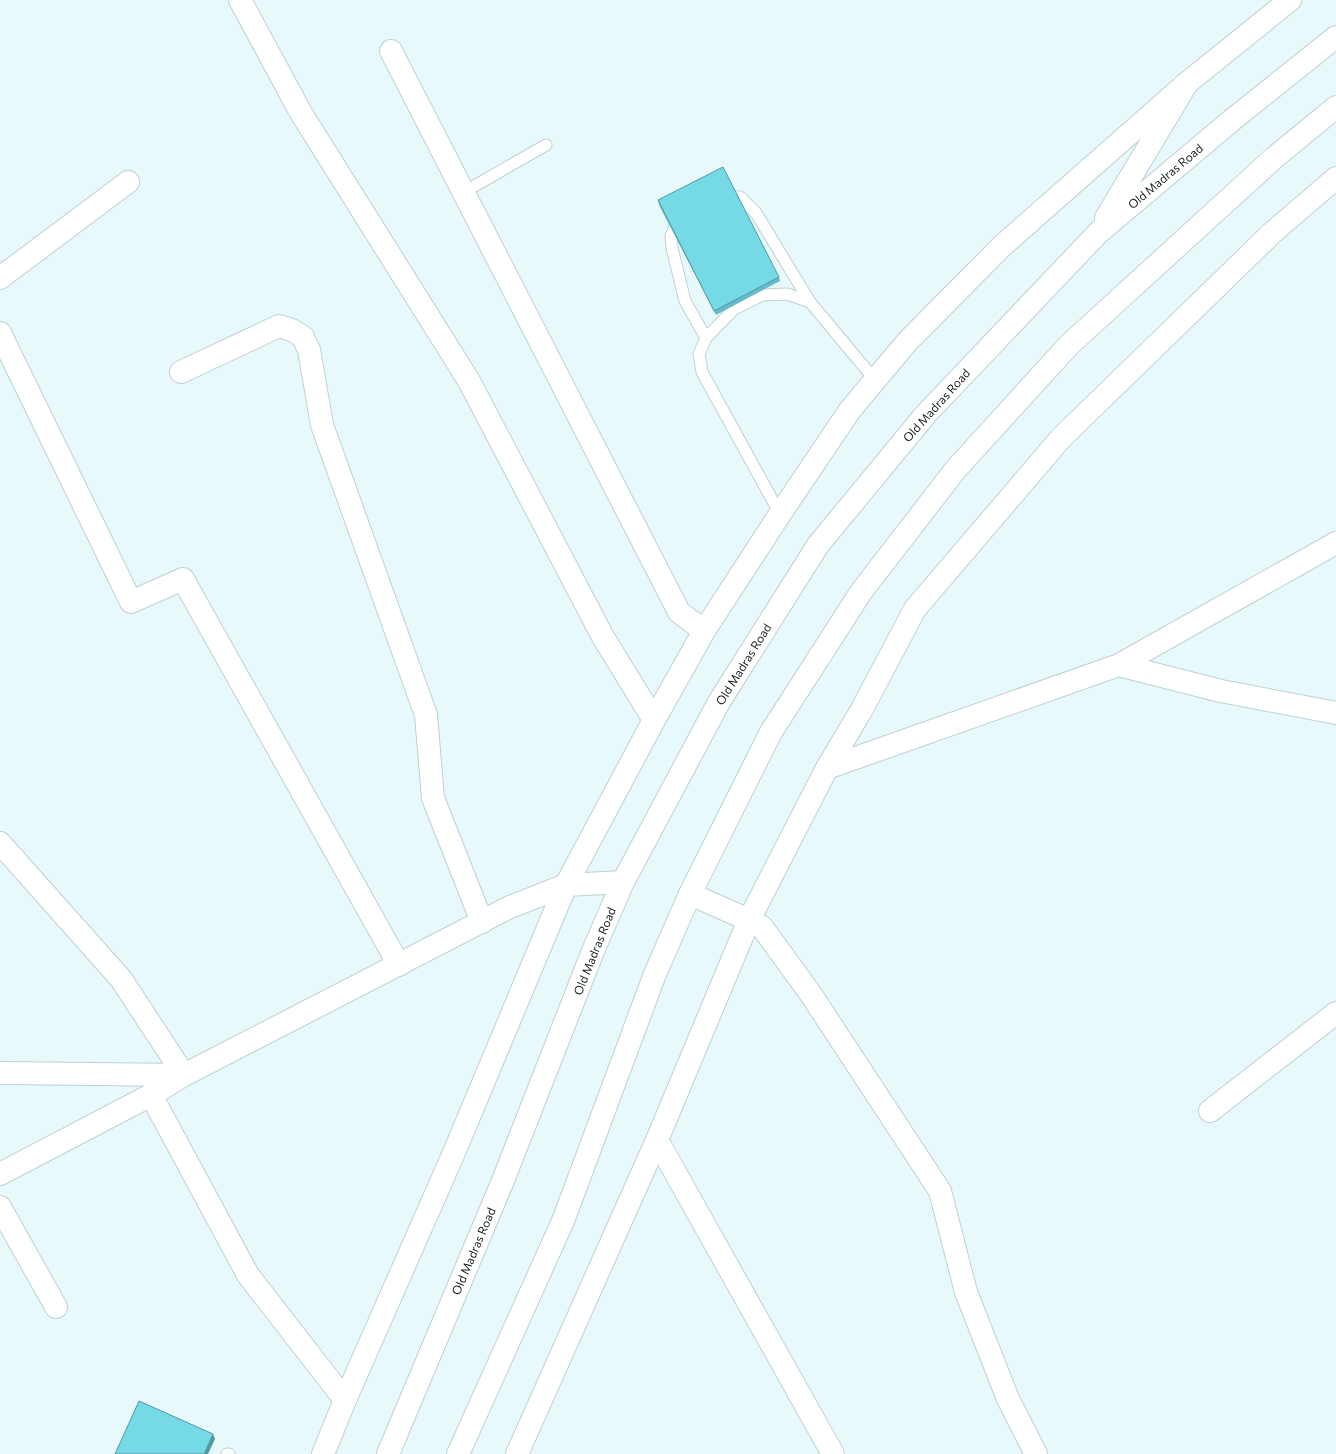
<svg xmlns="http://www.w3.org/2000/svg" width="1336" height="1454" font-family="Commissioner,sans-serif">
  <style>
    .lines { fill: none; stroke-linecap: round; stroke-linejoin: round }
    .service-casing { stroke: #bfd0d3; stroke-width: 13 }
    .minor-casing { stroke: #bfd0d3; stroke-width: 24 }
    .tertiary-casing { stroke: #bfd0d3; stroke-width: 24 }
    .secondary-casing { stroke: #bfd0d3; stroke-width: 24 }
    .trunk-casing { stroke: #bfd0d3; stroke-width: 24 }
    .service { stroke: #fff; stroke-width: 11 }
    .minor { stroke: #fff; stroke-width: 22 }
    .tertiary { stroke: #fff; stroke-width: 22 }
    .secondary { stroke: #fff; stroke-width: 22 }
    .trunk { stroke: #fff; stroke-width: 22 }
    .wall { fill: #65bbc6 }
    .shaded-wall { fill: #5399a1 }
    .building { fill: #76dae6; stroke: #5399a1 }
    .labels { text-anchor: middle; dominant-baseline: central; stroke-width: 3; stroke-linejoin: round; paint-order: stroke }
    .street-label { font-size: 12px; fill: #1a2021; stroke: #fff }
  </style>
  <rect width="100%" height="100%" fill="#e7f9fb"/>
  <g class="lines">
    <defs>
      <path id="service" d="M464,192L546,145
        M724,197H740L756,213L810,302L875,380
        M681,221L676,224L671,236L672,248L685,301L706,338
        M780,514L702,372L699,354L706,338L734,309L762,295L787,294L810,302
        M227,1454H229"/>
      <path id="minor" d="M240,0L301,113L469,381L603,637L654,720
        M391,51L679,612L704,631
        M0,278L128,182
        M0,333L131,602L183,579L399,965
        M181,372L279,326L292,330L303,337L309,350L322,425L426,715L433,798L482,922
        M1119,665L1336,543
        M827,768L1119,665L1221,691L1336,713
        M0,843L121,979L184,1075L151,1095L0,1174
        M151,1095L248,1275L345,1400
        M1210,1111L1336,1013
        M657,1140L833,1454
        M0,1207L56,1307"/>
      <path id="tertiary" d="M749,920L762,927L810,993L940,1191L966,1292L1008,1399L1036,1454
        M323,1454L345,1400L453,1155L566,885L654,720L704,631L780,514L850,410L907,342L1002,246L1187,83L1290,0
        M517,1454L657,1140L749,920L827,768L862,709L915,609L1061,438L1272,233L1336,178"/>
      <path id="secondary" d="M690,894L749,920
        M0,1073L184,1075L510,907L566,885L623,882"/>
      <path id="trunk" d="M1106,218L1187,83
        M388,1454L502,1183L593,951L623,882L719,702L818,545L926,414L1098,233L1232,120L1336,37
        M458,1454L563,1221L655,974L690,894L771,732L861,592L956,469L1069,345L1275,157L1336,107"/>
    </defs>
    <use href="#service" class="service-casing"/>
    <use href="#minor" class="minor-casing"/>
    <use href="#tertiary" class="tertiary-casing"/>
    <use href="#secondary" class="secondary-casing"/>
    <use href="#trunk" class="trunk-casing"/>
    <use href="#service" class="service"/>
    <use href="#minor" class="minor"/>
    <use href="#tertiary" class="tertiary"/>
    <use href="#secondary" class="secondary"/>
    <use href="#trunk" class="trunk"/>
  </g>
  <path class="wall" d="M658,200L779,277L780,281L716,315L659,205Z"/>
  <path class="shaded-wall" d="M213,1434L215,1439L208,1454H204Z"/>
  <path class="building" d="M723,167L779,277L714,311L658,200Z
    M139,1401L213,1434L204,1454H115Z"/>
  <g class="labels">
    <g class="street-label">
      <text transform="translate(1165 176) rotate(-40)">Old Madras Road</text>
      <text transform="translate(936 405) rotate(-48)">Old Madras Road</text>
      <text transform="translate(743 664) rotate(-58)">Old Madras Road</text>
      <text transform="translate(594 951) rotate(-68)">Old Madras Road</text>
      <text transform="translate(473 1251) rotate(-67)">Old Madras Road</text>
    </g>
  </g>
</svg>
